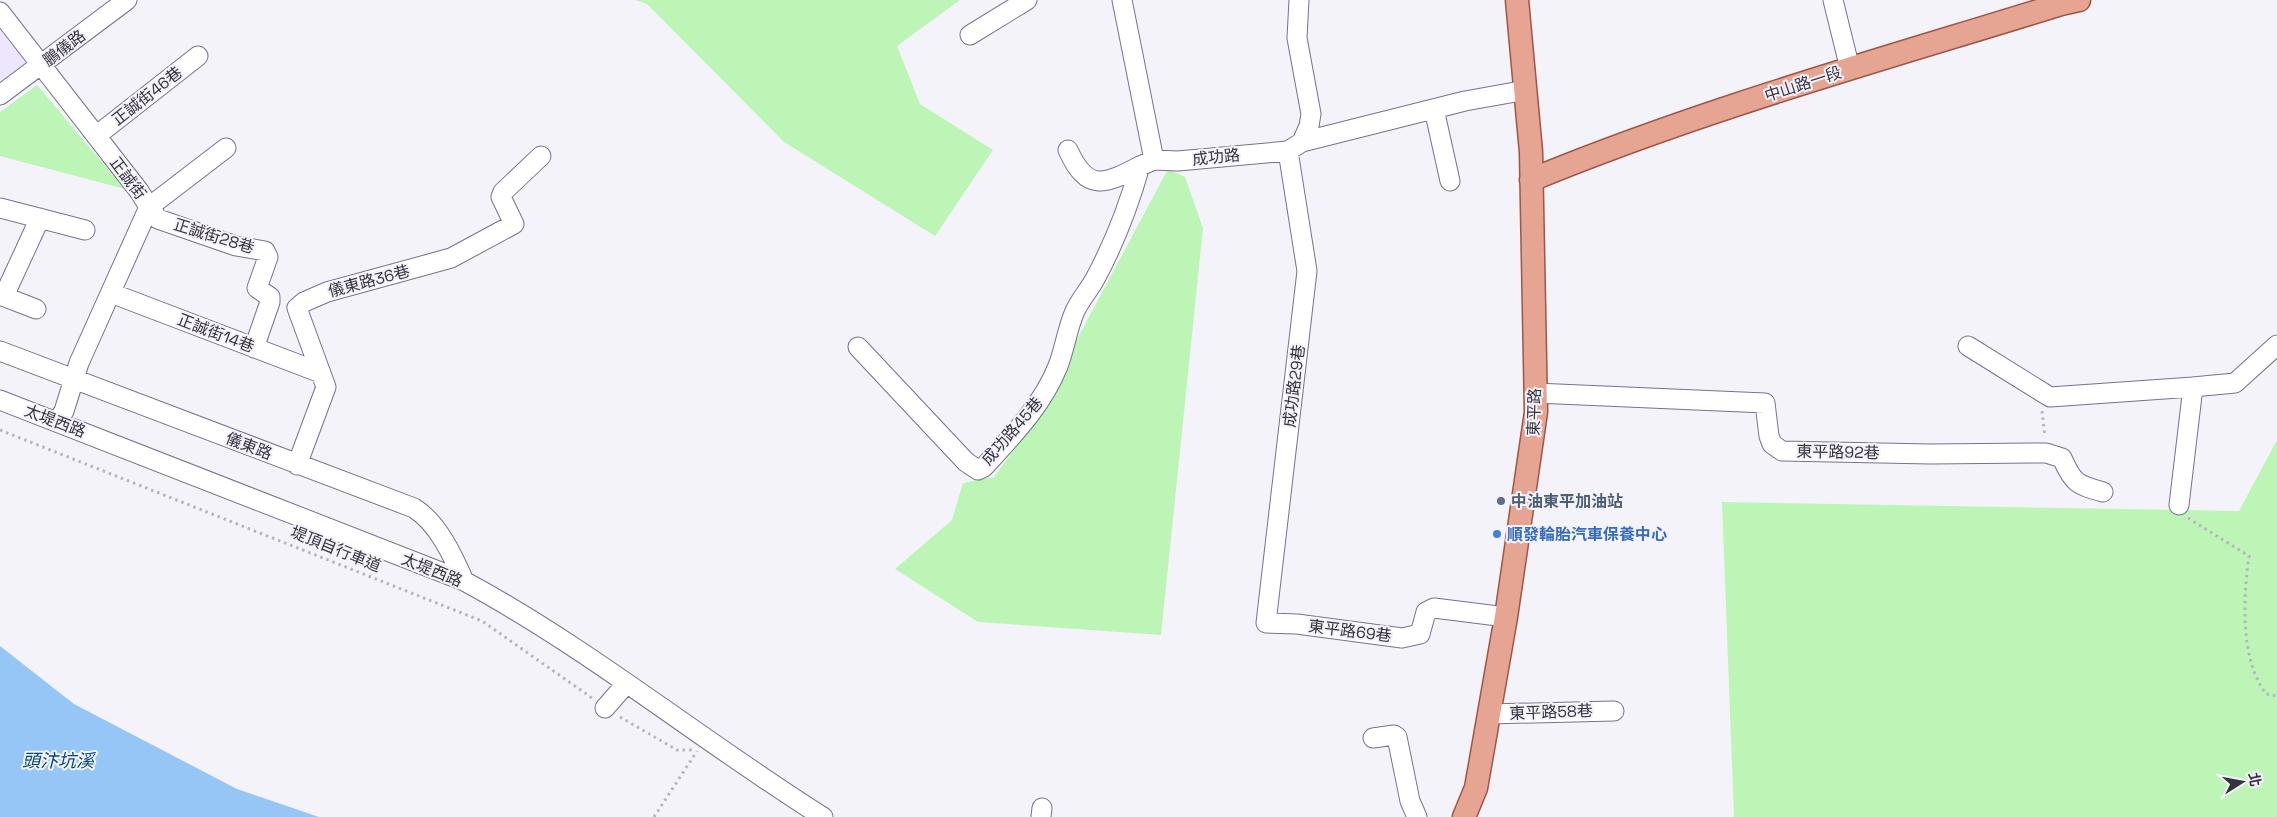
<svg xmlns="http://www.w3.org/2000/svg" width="2277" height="817" font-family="'Space Grotesk','Noto Sans TC',sans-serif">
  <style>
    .built { fill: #eee6ff }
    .green { fill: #bcf5b6 }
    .water { fill: #96c6f5 }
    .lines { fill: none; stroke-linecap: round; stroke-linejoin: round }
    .minor-casing { stroke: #7a708e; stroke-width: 21 }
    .major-casing { stroke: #9e5646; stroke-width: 25 }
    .path { stroke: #b7b4be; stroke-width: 3; stroke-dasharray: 2.5 4; stroke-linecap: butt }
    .minor { stroke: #fff; stroke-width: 19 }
    .major { stroke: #e6a592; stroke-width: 22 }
    .service-dot { fill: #5c6f8a; stroke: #f5f3fa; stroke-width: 2 }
    .shop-dot { fill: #3f7fe0; stroke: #f5f3fa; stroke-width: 2 }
    .labels { text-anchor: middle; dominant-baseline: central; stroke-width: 4; stroke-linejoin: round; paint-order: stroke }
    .street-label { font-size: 16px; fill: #373240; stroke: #f5f3fa }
    .service-label { font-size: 16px; font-weight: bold; fill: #4e5e75; stroke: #f5f3fa; text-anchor: start }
    .shop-label { font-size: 16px; font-weight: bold; fill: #366cbe; stroke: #f5f3fa; text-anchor: start }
    .water-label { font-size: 18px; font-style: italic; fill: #00487c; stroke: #f5f3fa }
  </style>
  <rect width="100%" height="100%" fill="#f5f3fa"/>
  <path class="built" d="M0,15L39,62L0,92Z"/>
  <path class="green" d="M635,0H960L897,46L920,104L993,150L935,236L784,142L647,4Z
    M37,85L125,189L0,156V112Z
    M1168,169L1185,177L1203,228L1161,635L978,622L895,569L952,520L963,483L994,477L1029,429Z
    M2277,440V817H1734L1722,502L2239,511Z"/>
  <path class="water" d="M0,646L74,704L237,789L319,817H0Z"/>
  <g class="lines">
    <defs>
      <path id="minor" d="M1122,0L1154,160L1178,161L1288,151L1302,142L1465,101L1526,90
        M1299,0L1297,38L1311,114L1309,126L1302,142
        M1833,0L1850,69
        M0,12L139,191L149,207L79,363L64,411L57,422
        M970,35L1027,0
        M0,95L127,0
        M1434,109L1450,181
        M96,136L198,56
        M226,148L149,207L158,219L236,246L265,251L268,257L257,288L270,297V302L254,348
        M1068,150C1087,192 1104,185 1140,166
        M1288,151L1307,271L1266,623L1297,624L1402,638L1420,634L1426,612L1434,608L1506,617
        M0,208L85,230
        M111,293L321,373
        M0,295L36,309
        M4,296L40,218
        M1968,346L2050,397L2193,387
        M858,347L966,462L978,470L984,467C1012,436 1042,406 1058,366C1065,348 1067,329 1075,311C1080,300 1089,290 1095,279C1115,242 1129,205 1140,166L1154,160
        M0,351L414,508C438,523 453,556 464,581
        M1535,393L1765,403L1769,436L1772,444L1782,451L1930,454L2046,453L2062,458C2073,483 2077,485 2103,492
        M0,400L464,581C590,649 702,741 823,817
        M297,465L326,387L297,308L304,302L327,292L451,258L514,224L501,197L503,192L541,156
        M2179,505L2193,387L2235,383L2277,345
        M605,708L626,684
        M1489,714L1614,711
        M1373,738L1394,735L1397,737L1410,801L1417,817
        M1041,817L1042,808"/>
      <path id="major" d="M1531,180C1703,109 1884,59 2061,4L2079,0
        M1464,817L1476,788L1506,617L1536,412L1531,152L1517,0"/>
    </defs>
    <use href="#minor" class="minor-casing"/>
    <use href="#major" class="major-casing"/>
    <path class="path" d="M2042,411L2045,437
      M0,430L482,621L592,698
      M2188,518L2249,556C2243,598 2240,659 2266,694L2277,696
      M620,717L677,750H692
      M654,817L697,751"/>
    <use href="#minor" class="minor"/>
    <use href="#major" class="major"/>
  </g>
  <circle class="service-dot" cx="1501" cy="501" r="5"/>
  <circle class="shop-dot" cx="1497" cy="534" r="5"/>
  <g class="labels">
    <g class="street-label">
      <text transform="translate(64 48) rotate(-37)">鵬儀路</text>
      <text transform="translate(1803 84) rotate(-18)">中山路一段</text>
      <text transform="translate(147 96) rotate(-38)">正誠街46巷</text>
      <text transform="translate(1216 157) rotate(-6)">成功路</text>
      <text transform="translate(128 178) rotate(53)">正誠街</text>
      <text transform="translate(214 236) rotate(17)">正誠街28巷</text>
      <text transform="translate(369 281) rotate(-15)">儀東路36巷</text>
      <text transform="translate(216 333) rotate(21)">正誠街14巷</text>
      <text transform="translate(1294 386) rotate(-83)">成功路29巷</text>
      <text transform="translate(1534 412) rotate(-88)">東平路</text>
      <text transform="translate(55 421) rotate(21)">太堤西路</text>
      <text transform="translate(1012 431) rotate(-49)">成功路45巷</text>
      <text transform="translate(249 446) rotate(21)">儀東路</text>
      <text transform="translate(1838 452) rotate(1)">東平路92巷</text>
      <text transform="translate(336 549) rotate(22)">堤頂自行車道</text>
      <text transform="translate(432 570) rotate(22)">太堤西路</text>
      <text transform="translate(1350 631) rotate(7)">東平路69巷</text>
      <text transform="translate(1551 712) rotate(-2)">東平路58巷</text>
    </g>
    <g class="service-label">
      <text x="1511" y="501">中油東平加油站</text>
    </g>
    <g class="shop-label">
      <text x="1507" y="534">順發輪胎汽車保養中心</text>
    </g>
    <g class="water-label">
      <text x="58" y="760">頭汴坑溪</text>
    </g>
  </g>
  <g transform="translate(2242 782) rotate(79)" stroke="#f5f3fa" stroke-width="4" paint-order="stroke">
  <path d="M0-4L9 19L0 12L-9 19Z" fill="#373240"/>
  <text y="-8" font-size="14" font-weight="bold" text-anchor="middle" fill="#373240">北</text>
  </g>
</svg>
